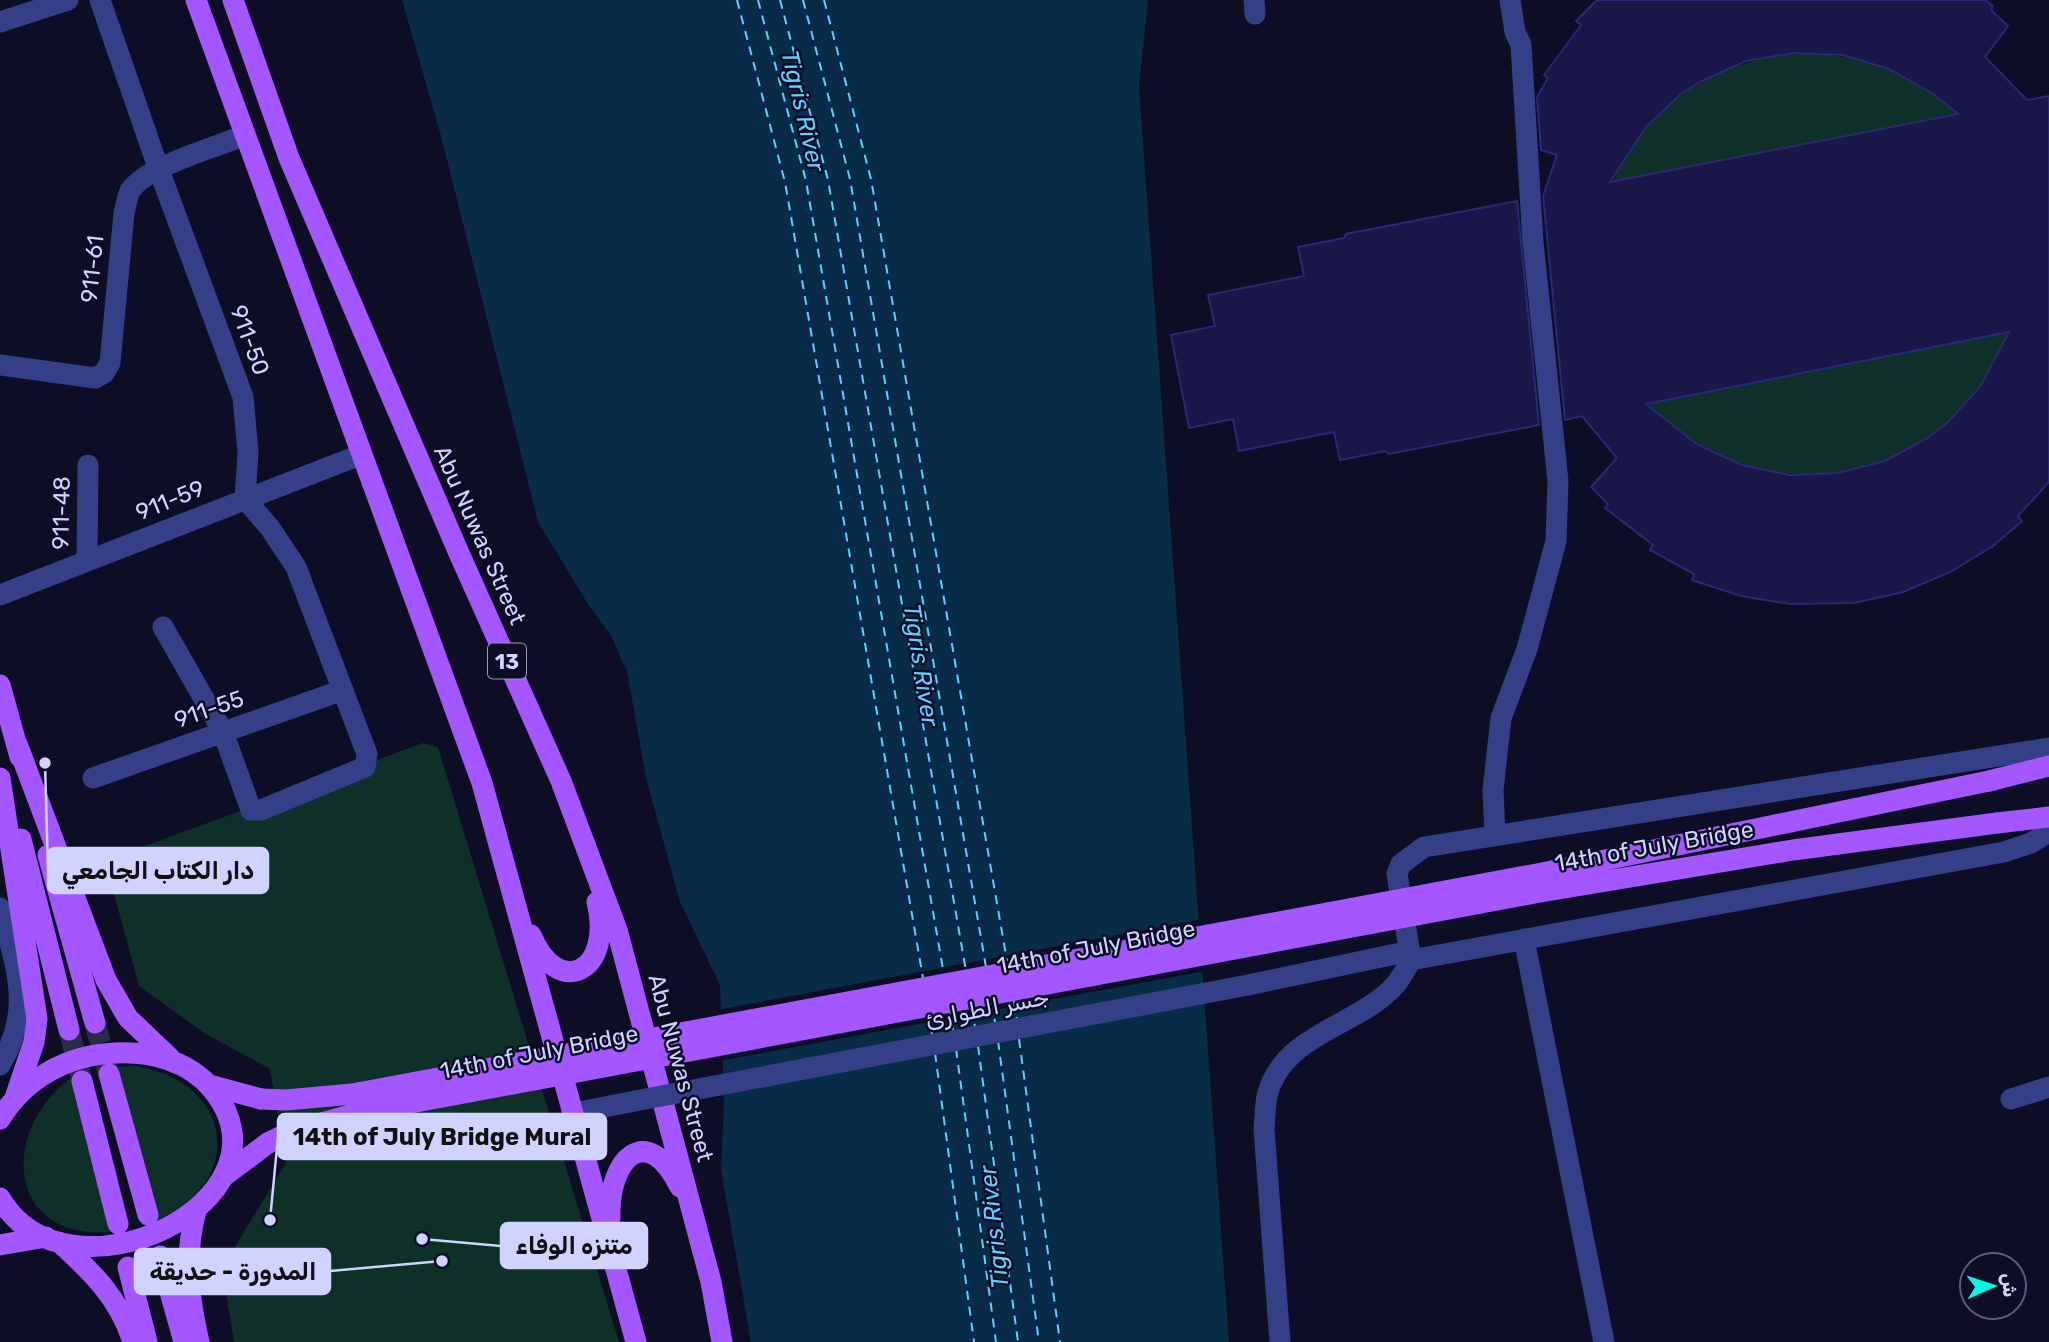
<svg xmlns="http://www.w3.org/2000/svg" width="2049" height="1342" font-family="Rubik,Cairo,sans-serif">
  <style>
    .green { fill: #0f2f29 }
    .water { fill: #082b48 }
    .pier { fill: #0d0d25 }
    .lines { fill: none; stroke-linecap: round; stroke-linejoin: round }
    .ferry { stroke: #5ed0ff; stroke-width: 2; stroke-dasharray: 9 7; stroke-linecap: butt }
    .building { fill: #191747; stroke: #2a2875; stroke-width: 2; fill-rule: evenodd }
    .major-tunnel { stroke: #2a2b46; stroke-width: 21; stroke-dasharray: 21 10; stroke-linecap: butt }
    .minor { stroke: #343f87; stroke-width: 21 }
    .major { stroke: #a457ff; stroke-width: 21 }
    .minor-bridge { stroke: #343f87; stroke-width: 21 }
    .major-bridge { stroke: #a457ff; stroke-width: 21 }
    .labels { text-anchor: middle; dominant-baseline: central; stroke-width: 5; stroke-linejoin: round; paint-order: stroke }
    .shield { fill: #0d0d25; stroke: #9698be; stroke-width: 2 }
    .shield-label { font-size: 21px; font-weight: bold; fill: #d0d3ff }
    .street-label { font-size: 23px; fill: #d0d3ff; stroke: #0d0d25 }
    .water-label { font-size: 24px; font-style: italic; fill: #5ed0ff; stroke: #0d0d25 }
    .leader { fill: none; stroke: #d0d3ff; stroke-width: 2.5 }
    .callout-dot { fill: #d0d3ff; stroke: #0d0d25; stroke-width: 2.5 }
    .callout { fill: #d0d3ff; stroke: #d0d3ff; stroke-width: 2.5 }
    .callout-label { font-size: 24px; text-anchor: middle; font-weight: bold; fill: #111 }
  </style>
  <rect width="100%" height="100%" fill="#0d0d25"/>
  <path class="green" d="M1794,53C1854,52 1914,70 1956,114L1613,182C1645,106 1714,62 1794,53Z
    M2007,333C1954,489 1757,521 1648,403Z
    M423,743L438,747L619,1342H234L222,1268L286,1163L270,1069L204,1033L139,986L105,861Z
    M134,1066C233,1079 248,1182 157,1220L111,1067Z
    M72,1077L113,1232C4,1242 0,1129 72,1077Z"/>
  <path class="water" d="M402,0H1148L1139,87L1229,1342H751L721,1170L724,1100L720,985L680,902L646,778L627,671L610,634L588,604L538,522L441,136Z"/>
  <path class="pier" d="M1202,919L1206,971L719,1061L717,1010Z"/>
  <g class="lines">
    <path class="ferry" d="M737,0L785,182L923,978
      M758,0L806,181L944,975
      M780,0L828,180L966,971
      M803,0L850,179L986,967
      M824,0L871,179L1007,961
      M1014,1001L1017,1020
      M992,1003L995,1022
      M972,1008L975,1027
      M950,1011L953,1030
      M929,1015L932,1034
      M1019,1039L1060,1342
      M998,1041L1039,1342
      M978,1046L1018,1342
      M956,1049L996,1342
      M935,1053L974,1342"/>
  </g>
  <path class="building" d="M1597,0H1985L1993,6L1991,10L2008,26L1985,57L2027,100L2049,96V482L2018,516L2022,521L1993,546L1950,572L1903,592L1854,603L1790,604L1741,596L1692,580L1694,574L1650,550L1653,545L1605,508L1608,504L1591,487L1617,458L1582,416L1565,420L1543,196L1557,155L1541,150L1537,97L1548,78L1544,75L1581,25L1576,21ZM1794,53L1843,55L1889,69L1932,93L1958,114L1610,182L1646,127L1681,94L1702,81L1746,61ZM2009,332L1980,387L1947,423L1928,438L1885,461L1838,473L1790,475L1742,465L1698,445L1646,404Z
    M1517,201L1539,425L1389,454L1386,451L1340,460L1334,432L1239,451L1233,419L1189,428L1171,335L1215,326L1208,295L1304,276L1298,247L1344,238L1346,234Z"/>
  <g class="lines">
    <path class="major-tunnel" d="M95,1023L108,1072
      M69,1030L82,1081"/>
    <path class="minor" d="M100,0L159,170L243,397L248,452L245,499L270,528L296,567L367,754L365,767L261,810H251L223,732L163,627
      M1254,0L1255,14
      M0,22L68,0
      M0,365L95,378L104,373L110,363L124,213C126,206 127,197 130,191C146,166 217,147 245,135
      M87,561L88,465
      M0,595L360,455
      M93,778L343,690
      M1495,834L1493,790L1501,718L1527,649L1556,541L1558,481L1533,242L1521,45L1515,32L1510,0
      M0,908C16,966 34,1009 0,1065
      M1524,939L1604,1342
      M1411,960L1397,874L1401,864L1424,847L2049,748
      M1248,985L1410,951
      M2011,1099L2049,1087
      M574,1113L635,1101
      M1280,1342L1264,1129C1265,1118 1265,1106 1267,1096C1283,1032 1360,1027 1397,983C1402,976 1407,967 1411,960L2004,852L2031,843L2049,832"/>
    <path class="major" d="M196,0L482,783L636,1342
      M233,0L289,158L458,551L561,781L617,930L711,1282L722,1342
      M0,685L20,757
      M17,744L106,980L128,1018L170,1058
      M0,778L37,1019L34,1042L16,1095
      M1989,781L2049,766
      M1997,823L2049,817
      M21,839L69,1030
      M48,855L95,1023
      M531,935C558,1000 614,972 597,902
      M109,1074L148,1215
      M82,1081L118,1224
      M209,1085L261,1099
      M0,1119C25,1078 68,1055 115,1053C150,1051 189,1061 212,1089C303,1200 67,1314 0,1198
      M224,1176L268,1143
      M196,1210C184,1260 188,1293 199,1342
      M610,1218C608,1160 646,1119 680,1187
      M59,1242C92,1272 120,1299 133,1342
      M0,1245L46,1237
      M160,1256L184,1342
      M128,1267L147,1342"/>
    <path class="minor-bridge" d="M635,1101L1248,985"/>
    <path class="major-bridge" d="M261,1099L286,1100L352,1094L1537,874L1989,781
      M268,1143L292,1131L357,1113L1540,892L1793,850L1997,823"/>
  </g>
  <g class="labels">
    <rect class="shield" x="488" y="643.5" width="38" height="35" rx="5"/>
    <g class="shield-label">
      <text x="507" y="661">13</text>
    </g>
    <g class="street-label">
      <text transform="translate(92 269) rotate(-84)">911-61</text>
      <text transform="translate(250 340) rotate(70)">911-50</text>
      <text transform="translate(170 500) rotate(-22)">911-59</text>
      <text transform="translate(61 513) rotate(-89)">911-48</text>
      <text transform="translate(480 535) rotate(66)">Abu Nuwas Street</text>
      <text transform="translate(209 709) rotate(-19)">911-55</text>
      <text transform="translate(1654 846) rotate(-10)">14th of July Bridge</text>
      <text transform="translate(1096 947) rotate(-11)">14th of July Bridge</text>
      <text transform="translate(987 1008) rotate(-11)">جسر الطوارئ</text>
      <text transform="translate(539 1052) rotate(-11)">14th of July Bridge</text>
      <text transform="translate(681 1068) rotate(75)">Abu Nuwas Street</text>
    </g>
    <g class="water-label">
      <text transform="translate(803 111) rotate(77)">Tigris River</text>
      <text transform="translate(921 665) rotate(81)">Tigris River</text>
      <text transform="translate(994 1227) rotate(-96)">Tigris River</text>
    </g>
  </g>
  <path class="leader" d="M45 763L48 870M270 1220L278 1137M422 1239L501 1246M442 1261L330 1271"/>
  <g class="callout-dot">
    <circle cx="45" cy="763" r="7"/>
    <circle cx="270" cy="1220" r="7"/>
    <circle cx="422" cy="1239" r="7"/>
    <circle cx="442" cy="1261" r="7"/>
  </g>
  <g class="callout">
    <rect x="48" y="848" width="220" height="45" rx="7"/>
    <rect x="278" y="1114" width="328" height="45" rx="7"/>
    <rect x="501" y="1223" width="146" height="45" rx="7"/>
    <rect x="135" y="1249" width="195" height="45" rx="7"/>
  </g>
  <g class="callout-label">
    <text x="158" y="879">دار الكتاب الجامعي</text>
    <text x="442" y="1145">14th of July Bridge Mural</text>
    <text x="574" y="1254">متنزه الوفاء</text>
    <text x="233" y="1280">المدورة - حديقة</text>
  </g>
  <g transform="translate(1993 1286) rotate(87)"><circle r="33" fill="#0d0d25" stroke="#5b5c7c" stroke-width="2"/>
  <path d="M0-5L12 26L0 18L-12 26Z" fill="#00fbe9"/>
  <text y="-10" font-size="19" font-weight="bold" text-anchor="middle" fill="#d0d3ff">ش</text>
  </g>
</svg>
